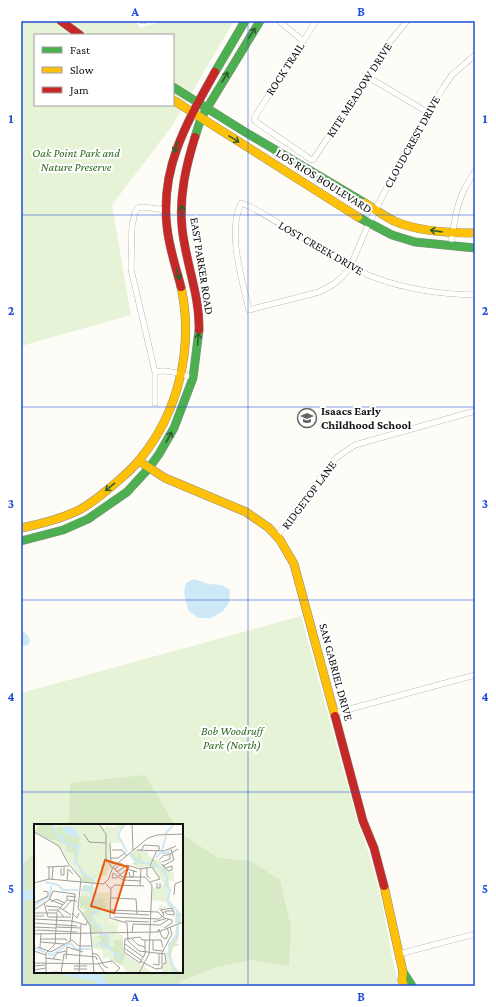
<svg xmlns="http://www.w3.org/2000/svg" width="496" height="1007" font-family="'Crimson Pro',serif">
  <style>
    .green { fill: #e7f3d7; fill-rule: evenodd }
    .forest { fill: #d8eac5 }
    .water { fill: #cde8f7 }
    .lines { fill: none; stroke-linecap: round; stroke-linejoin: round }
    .river { stroke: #cde8f7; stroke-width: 9 }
    .street-casing { stroke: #979795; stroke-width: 6 }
    .fast-casing { stroke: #8e8d8b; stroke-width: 9 }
    .slow-casing { stroke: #8e8d8b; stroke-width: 9 }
    .jam-casing { stroke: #8e8d8b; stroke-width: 9 }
    .street { stroke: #fffffe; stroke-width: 5.5 }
    .fast { stroke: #4caf50; stroke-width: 8 }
    .slow { stroke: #ffc107; stroke-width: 8 }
    .jam { stroke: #c62828; stroke-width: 8 }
    .oneway { stroke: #2e6030 }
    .grid { fill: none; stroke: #1d4ed8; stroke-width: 1; stroke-opacity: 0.55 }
    .labels { text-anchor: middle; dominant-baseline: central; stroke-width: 4; stroke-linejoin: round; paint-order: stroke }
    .street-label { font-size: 12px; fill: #111; stroke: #fff }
    .park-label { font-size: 12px; font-style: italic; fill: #2f6b1f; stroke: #fff }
    .poi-label { font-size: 12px; font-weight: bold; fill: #111; stroke: #fff; text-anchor: start }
    .inset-river { fill: none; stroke: #cde8f7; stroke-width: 2 }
    .inset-road { fill: none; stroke: #9f9e9b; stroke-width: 1 }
    .view { fill: #e8590c; fill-opacity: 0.15; stroke: #e8590c; stroke-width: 2 }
    .inset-edge { fill: none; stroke: #111; stroke-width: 2 }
    .neatline { fill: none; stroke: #1d4ed8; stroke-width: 1.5 }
    .grid-label { font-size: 13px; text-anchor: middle; font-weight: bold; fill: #1d4ed8 }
  </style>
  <rect width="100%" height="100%" fill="#fdfcf7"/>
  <path class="green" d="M21,21H137L140,28L163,21H234L172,126L112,205L131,315L21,346ZM35,35H173V105H35Z
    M301,616L357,820C367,846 375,872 381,899C388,928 390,958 400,986H21V693ZM35,825H182V972H35Z"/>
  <path class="forest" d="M145,775L175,825H65L69,822L70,783Z
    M182,834L218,858L251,861L280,880L291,928L289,966L253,960L216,967L179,982L180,986H21V865L35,853V972H182Z"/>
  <path class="water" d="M194,579L209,584L222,585L230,590L229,603L222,612L211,618H198L188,610L184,592L186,583Z
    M21,629L28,636L30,641L28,645L21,646Z"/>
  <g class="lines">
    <path class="river" d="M21,897L33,894L35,892
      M69,972L99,977L103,986"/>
    <defs>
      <path id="street" d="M143,21H144
        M279,21L303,41
        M316,21L254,118L255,121L310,159L313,160L368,77L384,49L407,21
        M475,55L452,75L443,88L405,151L369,223L350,267L343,276L334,284L319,292L249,310C242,279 227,233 241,203L251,207C274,220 297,234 319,248C338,259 356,271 376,278C408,290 441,294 475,295
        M368,77L429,113
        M451,246C453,227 456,205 465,188C468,182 472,177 475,171
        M155,372C168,369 180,374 193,378
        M155,403V372L131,269L132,226L135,212L138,208L143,207L166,210
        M278,535L332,462L340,455L355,445L475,411
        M335,713L475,675
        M399,954L475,934"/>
      <path id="fast" d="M215,72L245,21
        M173,87L245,132L365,203
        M195,137L201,118L260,21
        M358,217L392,235L415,242L475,248
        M21,541L63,530L88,519L127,492L149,468L159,454L174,428L193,378L199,330
        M403,972L412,986"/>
      <path id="slow" d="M173,100L358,217
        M365,203C374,209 384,216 394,221C416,231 451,233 475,233
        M139,461L165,478L246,512L269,528L280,540L294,564L335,716
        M21,528C41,524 61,519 79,510C91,504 101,495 111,487C121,478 132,470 140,459C179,412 194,346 181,287
        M384,886L403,972L402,980L404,986"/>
      <path id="jam" d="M61,21L80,35
        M195,137C186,166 179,196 182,227C185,261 200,295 199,330
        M181,287C176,267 169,248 167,227C160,168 187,122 215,72
        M335,716L363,821L374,848L384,886"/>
    </defs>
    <use href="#street" class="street-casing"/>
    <use href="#fast" class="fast-casing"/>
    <use href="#slow" class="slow-casing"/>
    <use href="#jam" class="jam-casing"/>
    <use href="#street" class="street"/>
    <use href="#fast" class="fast"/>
    <use href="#slow" class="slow"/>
    <use href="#jam" class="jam"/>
  </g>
  <defs><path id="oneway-shaft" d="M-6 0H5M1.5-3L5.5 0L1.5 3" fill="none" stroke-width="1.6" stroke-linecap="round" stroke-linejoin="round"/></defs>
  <g class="oneway">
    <use href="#oneway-shaft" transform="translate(252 33) rotate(-58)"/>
    <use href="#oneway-shaft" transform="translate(225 77) rotate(-59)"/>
    <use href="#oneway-shaft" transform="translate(234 139) rotate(32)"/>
    <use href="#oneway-shaft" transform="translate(176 147) rotate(108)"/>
    <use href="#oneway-shaft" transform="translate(182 211) rotate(-90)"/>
    <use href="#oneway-shaft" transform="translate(436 231) rotate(-172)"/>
    <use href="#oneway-shaft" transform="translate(178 274) rotate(75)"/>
    <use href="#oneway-shaft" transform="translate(198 339) rotate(-86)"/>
    <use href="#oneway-shaft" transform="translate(169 437) rotate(-61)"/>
    <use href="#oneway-shaft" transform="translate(110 487) rotate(141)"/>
  </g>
  <path class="grid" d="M248,21V986M21,215H475M21,407H475M21,600H475M21,792H475"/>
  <defs>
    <symbol id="school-ring" viewBox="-11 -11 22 22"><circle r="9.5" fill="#fff" stroke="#646362" stroke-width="1.5"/><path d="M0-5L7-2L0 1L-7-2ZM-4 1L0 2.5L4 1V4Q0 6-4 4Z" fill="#646362"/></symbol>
  </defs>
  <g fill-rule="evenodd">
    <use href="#school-ring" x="296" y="407" width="22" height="22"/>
  </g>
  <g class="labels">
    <g class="street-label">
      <text transform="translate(285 69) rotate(-57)">ROCK TRAIL</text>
      <text transform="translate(359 90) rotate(-57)">KITE MEADOW DRIVE</text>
      <text transform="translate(412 142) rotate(-61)">CLOUDCREST DRIVE</text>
      <text transform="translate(324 181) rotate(32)">LOS RIOS BOULEVARD</text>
      <text transform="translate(321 248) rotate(30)">LOST CREEK DRIVE</text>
      <text transform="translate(202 266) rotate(81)">EAST PARKER ROAD</text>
      <text transform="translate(309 495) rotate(-53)">RIDGETOP LANE</text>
      <text transform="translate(336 672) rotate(75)">SAN GABRIEL DRIVE</text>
    </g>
    <g class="park-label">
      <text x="76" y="153">Oak Point Park and<tspan x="76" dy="14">Nature Preserve</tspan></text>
      <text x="232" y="731">Bob Woodruff<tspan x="232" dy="14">Park (North)</tspan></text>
    </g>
    <g class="poi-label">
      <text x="321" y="411">Isaacs Early<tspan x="321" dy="14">Childhood School</tspan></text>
    </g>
  </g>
  <g transform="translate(34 824)">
    <rect width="149" height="149" fill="#fdfcf7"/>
    <path d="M4,0H64L69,5L73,2L82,3V0L91,2L84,10L87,19H76L77,39H81L73,47V52H65V60L49,59L28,26L2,3ZM102,25L114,27V32L126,37L135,48H140V57H135V61H131L135,65L133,76L135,82L123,87L126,80L128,83L134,82L132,78L118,76V63L126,65V61H130L129,58L116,42L106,44L99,40L104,39L99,27ZM49,61L60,62V68L76,69V98L79,99L77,97V96L86,97L85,100L77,97L85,101L82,110L57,105L45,82ZM69,109L89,111V129L119,149H94L84,137H76V133L69,135L68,126L58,124V112ZM132,130L135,132L139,149H127L129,140L133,139Z" fill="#e7f3d7"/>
    <path d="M4,0H20V4L28,3L29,8L46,14L43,39L55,53L60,55L61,50H63L59,57L49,59L46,45L40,37V29L32,27V21L26,18L19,15L18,17L1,8ZM104,27L108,37L116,41L104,39L103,42L98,40L102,37L96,31L99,28L104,36ZM119,36H122L123,41L129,47V43L131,45L136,65L134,76L146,89L147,98L141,99L142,86L135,82L133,76L135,66L131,60L133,54L126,44L118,43ZM50,61L58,62V76L67,74L72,81L71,85L66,84L65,91H59L62,99L68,104L67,108L57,111V105L48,89L53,87L49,83L46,85V72L56,73V68L48,66ZM145,100L144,116L141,119L146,121L139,123L137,131L139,141L146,149H139L135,132L130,128L134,129V121L141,114L142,102ZM74,110L76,123L81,122L79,119L82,116H89V128L92,131L87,141L80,137V130L77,126L66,123L65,118L68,117L63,112Z" fill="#d8eac5"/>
    <path d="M37,2L42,7L46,14L31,9L28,4Z" fill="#cde8f7"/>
    <path class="inset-river" d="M17,0L25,13L29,12L26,15L29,16V19H37L38,23L45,22L41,37L50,51L59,55L57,76L64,77L60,81L64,86L58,91V98L67,104L68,111H74L75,124L83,132L85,130L87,136M90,0L84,11L93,28M131,10L139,1M128,26L132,12M96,30L100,36L116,40M122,34L126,29H134L135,26M119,40L126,43L134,55L131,60L136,66L134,77L147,91L143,94L144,99M11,58L24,61L29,66H44M47,66H51L52,62L57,68M1,85V81L16,72L17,62M60,122L67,118L70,123H74M0,123L11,128M14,130L18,131L36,119L42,125H56M141,149L135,130L136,120L144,109L143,102"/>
    <path class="inset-road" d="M65,0L72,10V34L78,44M98,0L99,26M0,8L25,22L34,39L47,55L44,84L56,101L60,149M50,10L55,18L72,19M76,19L77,39L83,40M78,26H88L93,32M103,26L130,27L142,22M107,27L110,21L125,22V27M77,34H84L91,29M125,36L130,31H134L144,25M128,38L136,35V30M88,39L81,45L83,48L93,41L106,45L118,43L126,55L116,58M116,42L123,26M129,42L140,36L137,25M13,43L35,42M15,43V56M79,43L88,53H111L118,61L115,130L105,149M113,43V52L116,54M27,44V51H30V43M131,44L128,40L134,47L138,46V42L132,44M95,48L96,53H99L100,46M79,49L78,54H82L93,45L103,48M79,49L89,56L106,57M18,56L19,43M33,57L34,45L39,50M0,59L15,55L69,60L74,56L79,43L114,14L123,11L149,10M71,59L77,65L76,94M123,59V64H126V59M106,62L107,45M76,65L81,61L110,62M140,71L141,60L148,57M77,74L102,75L103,90M15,75L29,81M33,76V72L42,73M17,78L22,75L31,79M0,79L14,72V68L9,67M10,79L14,93H37M12,82L25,83L37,91M0,86L15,76L19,67L41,70L36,117M14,86H24L30,93M29,86L38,76M76,86L124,88L130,94L138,96V99L130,104M80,86V89L115,91M126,86L138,84L139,87M0,89H22L33,76L43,77M0,89V92H10M38,89L43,94L45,89M129,89L130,88L133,87H140V91L133,90L131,88M80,93L125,95L130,91L127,86M76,94L93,99L94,117L105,127L131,130L132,139L129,140M0,95L38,97L52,101L53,98M91,97L115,98M119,98L131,95M0,99L43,102M0,103L22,104M22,103L47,104M0,108L3,106L43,108M123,108L125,105L128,113L132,115L135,109L133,104M98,109L99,100L126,101L135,95M0,110L124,108L149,98M7,115H32V117M98,115L104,121L111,123M111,116V130L106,139L90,128L91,115L106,113L108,116H127L129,123M119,116V126L129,127M7,118L30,120M91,120L109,133M4,123L17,128L38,116L45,122H57M6,124L7,109M90,124L107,136M0,127L12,131M58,129L64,131L70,142L74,144M12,134L27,136M19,135L23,129L32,127M32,135L33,123L49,128M106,137L122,145L128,144V129L138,110L136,103M0,139L62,140L78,137L86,144L81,149M64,139L71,149M119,140L125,141V130M0,142L12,141M40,142H53M40,145H53M0,146L12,144M8,149L24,148M12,149V129L21,120L23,89M27,149L30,130L62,133L63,136M45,149L47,100"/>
    <path class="view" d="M71,36L94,43L80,89L57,82Z"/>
    <rect width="149" height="149" class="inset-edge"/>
  </g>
  <rect width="496" height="1007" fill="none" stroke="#ffffff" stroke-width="44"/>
  <rect x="34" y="34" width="140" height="72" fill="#ffffff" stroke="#a0a0a0"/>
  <rect x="42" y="47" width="20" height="6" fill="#4caf50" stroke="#a0a0a0"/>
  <text x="70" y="54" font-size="12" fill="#111111">Fast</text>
  <rect x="42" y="67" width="20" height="6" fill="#ffc107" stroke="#a0a0a0"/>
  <text x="70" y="74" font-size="12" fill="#111111">Slow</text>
  <rect x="42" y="87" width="20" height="6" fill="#c62828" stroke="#a0a0a0"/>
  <text x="70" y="94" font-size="12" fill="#111111">Jam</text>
  <rect x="22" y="22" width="452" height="963" class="neatline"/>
  <g class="grid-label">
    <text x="135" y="16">A</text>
    <text x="361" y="16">B</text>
    <text x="11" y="123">1</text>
    <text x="485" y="123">1</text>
    <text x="11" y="315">2</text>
    <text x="485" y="315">2</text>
    <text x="11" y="508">3</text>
    <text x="485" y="508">3</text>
    <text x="11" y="701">4</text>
    <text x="485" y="701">4</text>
    <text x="11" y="893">5</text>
    <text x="485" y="893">5</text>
    <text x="135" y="1001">A</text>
    <text x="361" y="1001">B</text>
  </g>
</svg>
